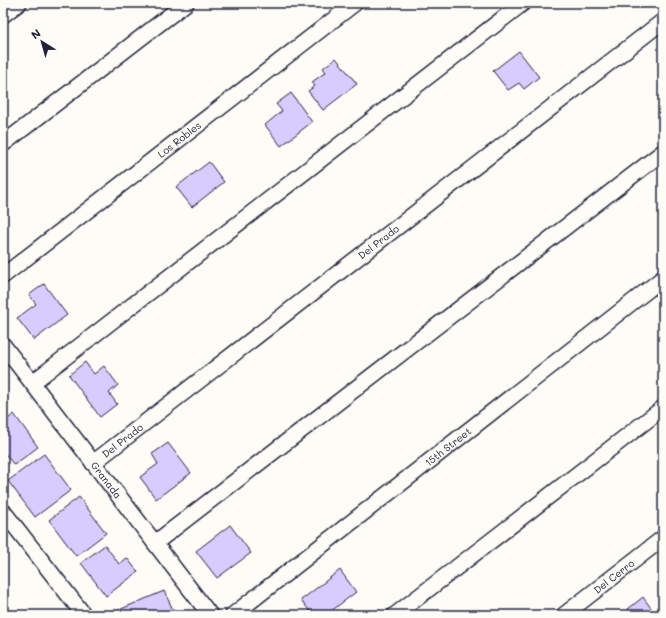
<svg xmlns="http://www.w3.org/2000/svg" width="666" height="618" font-family="Mali,sans-serif">
  <style>
    .building { fill: #d8ccff; stroke: #22223b }
    .lines { fill: none; stroke-linecap: round; stroke-linejoin: round }
    .minor-casing { stroke: #22223b; stroke-width: 18 }
    .minor { stroke: #fdfcf7; stroke-width: 15 }
    .labels { text-anchor: middle; dominant-baseline: central; stroke-width: 3; stroke-linejoin: round; paint-order: stroke }
    .street-label { font-size: 10px; fill: #22223b; stroke: #fdfcf7 }
  </style>
  <rect width="100%" height="100%" fill="#fdfcf7"/>
  <filter id="ink" filterUnits="userSpaceOnUse"><feTurbulence type="fractalNoise" baseFrequency=".025" numOctaves="2"/><feDisplacementMap in="SourceGraphic" scale="8" xChannelSelector="R" yChannelSelector="G"/><feConvolveMatrix kernelMatrix="1 2 1 2 8 2 1 2 1" color-interpolation-filters="sRGB"/></filter>
  <g filter="url(#ink)">
    <path class="building" d="M519,51L539,77L524,89L519,83L508,90L493,71Z
      M336,58L357,84L323,110L308,91L315,86L312,82L326,72L323,68Z
      M291,93L312,122L281,146L265,125L282,111L276,104Z
      M209,162L224,182L192,207L176,187Z
      M44,284L67,315L34,340L17,318L36,304L29,295Z
      M85,362L94,374L104,366L118,385L109,393L117,404L100,417L69,375Z
      M14,414L38,447L14,465L3,451V423Z
      M168,443L191,473L156,499L140,477L158,464L152,454Z
      M44,454L71,490L35,517L8,481Z
      M79,497L106,533L76,556L49,520Z
      M230,525L251,553L217,578L196,551Z
      M105,545L119,564L127,558L138,572L106,596L81,563Z
      M340,570L356,592L326,615H313L301,600Z
      M164,591L175,614L116,615L114,612Z
      M643,597L656,615H633L628,609Z"/>
    <g class="lines">
      <defs>
        <g id="minor">
          <path d="M3,15L19,3"/>
          <path d="M3,144L186,3"/>
          <path id="s1" d="M3,276L355,3"/>
          <path id="s2" d="M3,345L210,615"/>
          <path d="M32,383L523,3"/>
          <path id="s3" d="M93,463L663,21"/>
          <path d="M3,511L84,615"/>
          <path d="M155,543L663,152"/>
          <path id="s4" d="M233,615L663,278"/>
          <path d="M395,615L663,408"/>
          <path id="s5" d="M564,615L663,538"/>
        </g>
      </defs>
      <use href="#minor" class="minor-casing"/>
      <use href="#minor" class="minor"/>
    </g>
  </g>
  <g class="labels">
    <g class="street-label">
      <text stroke="none"><textPath href="#s1" startOffset="223">Los Robles</textPath></text>
      <text stroke="none"><textPath href="#s3" startOffset="361">Del Prado</textPath></text>
      <text stroke="none"><textPath href="#s3" startOffset="37">Del Prado</textPath></text>
      <text stroke="none"><textPath href="#s4" startOffset="273">15th Street</textPath></text>
      <text stroke="none"><textPath href="#s2" startOffset="170">Granada</textPath></text>
      <text stroke="none"><textPath href="#s5" startOffset="63">Del Cerro</textPath></text>
    </g>
  </g>
  <rect width="666" height="618" fill="none" stroke="#fdfcf7" stroke-width="16"/>
  <rect x="8" y="8" width="650" height="602" fill="none" stroke="#22223b" stroke-width="1.5" filter="url(#ink)"/>
  <g transform="translate(42 42) rotate(323)" stroke="#fdfcf7" stroke-width="3" paint-order="stroke">
  <path d="M0-3L7 15L0 10L-7 15Z" fill="#22223b"/>
  <text y="-6" font-size="11" font-weight="bold" text-anchor="middle" fill="#22223b">N</text>
  </g>
</svg>
